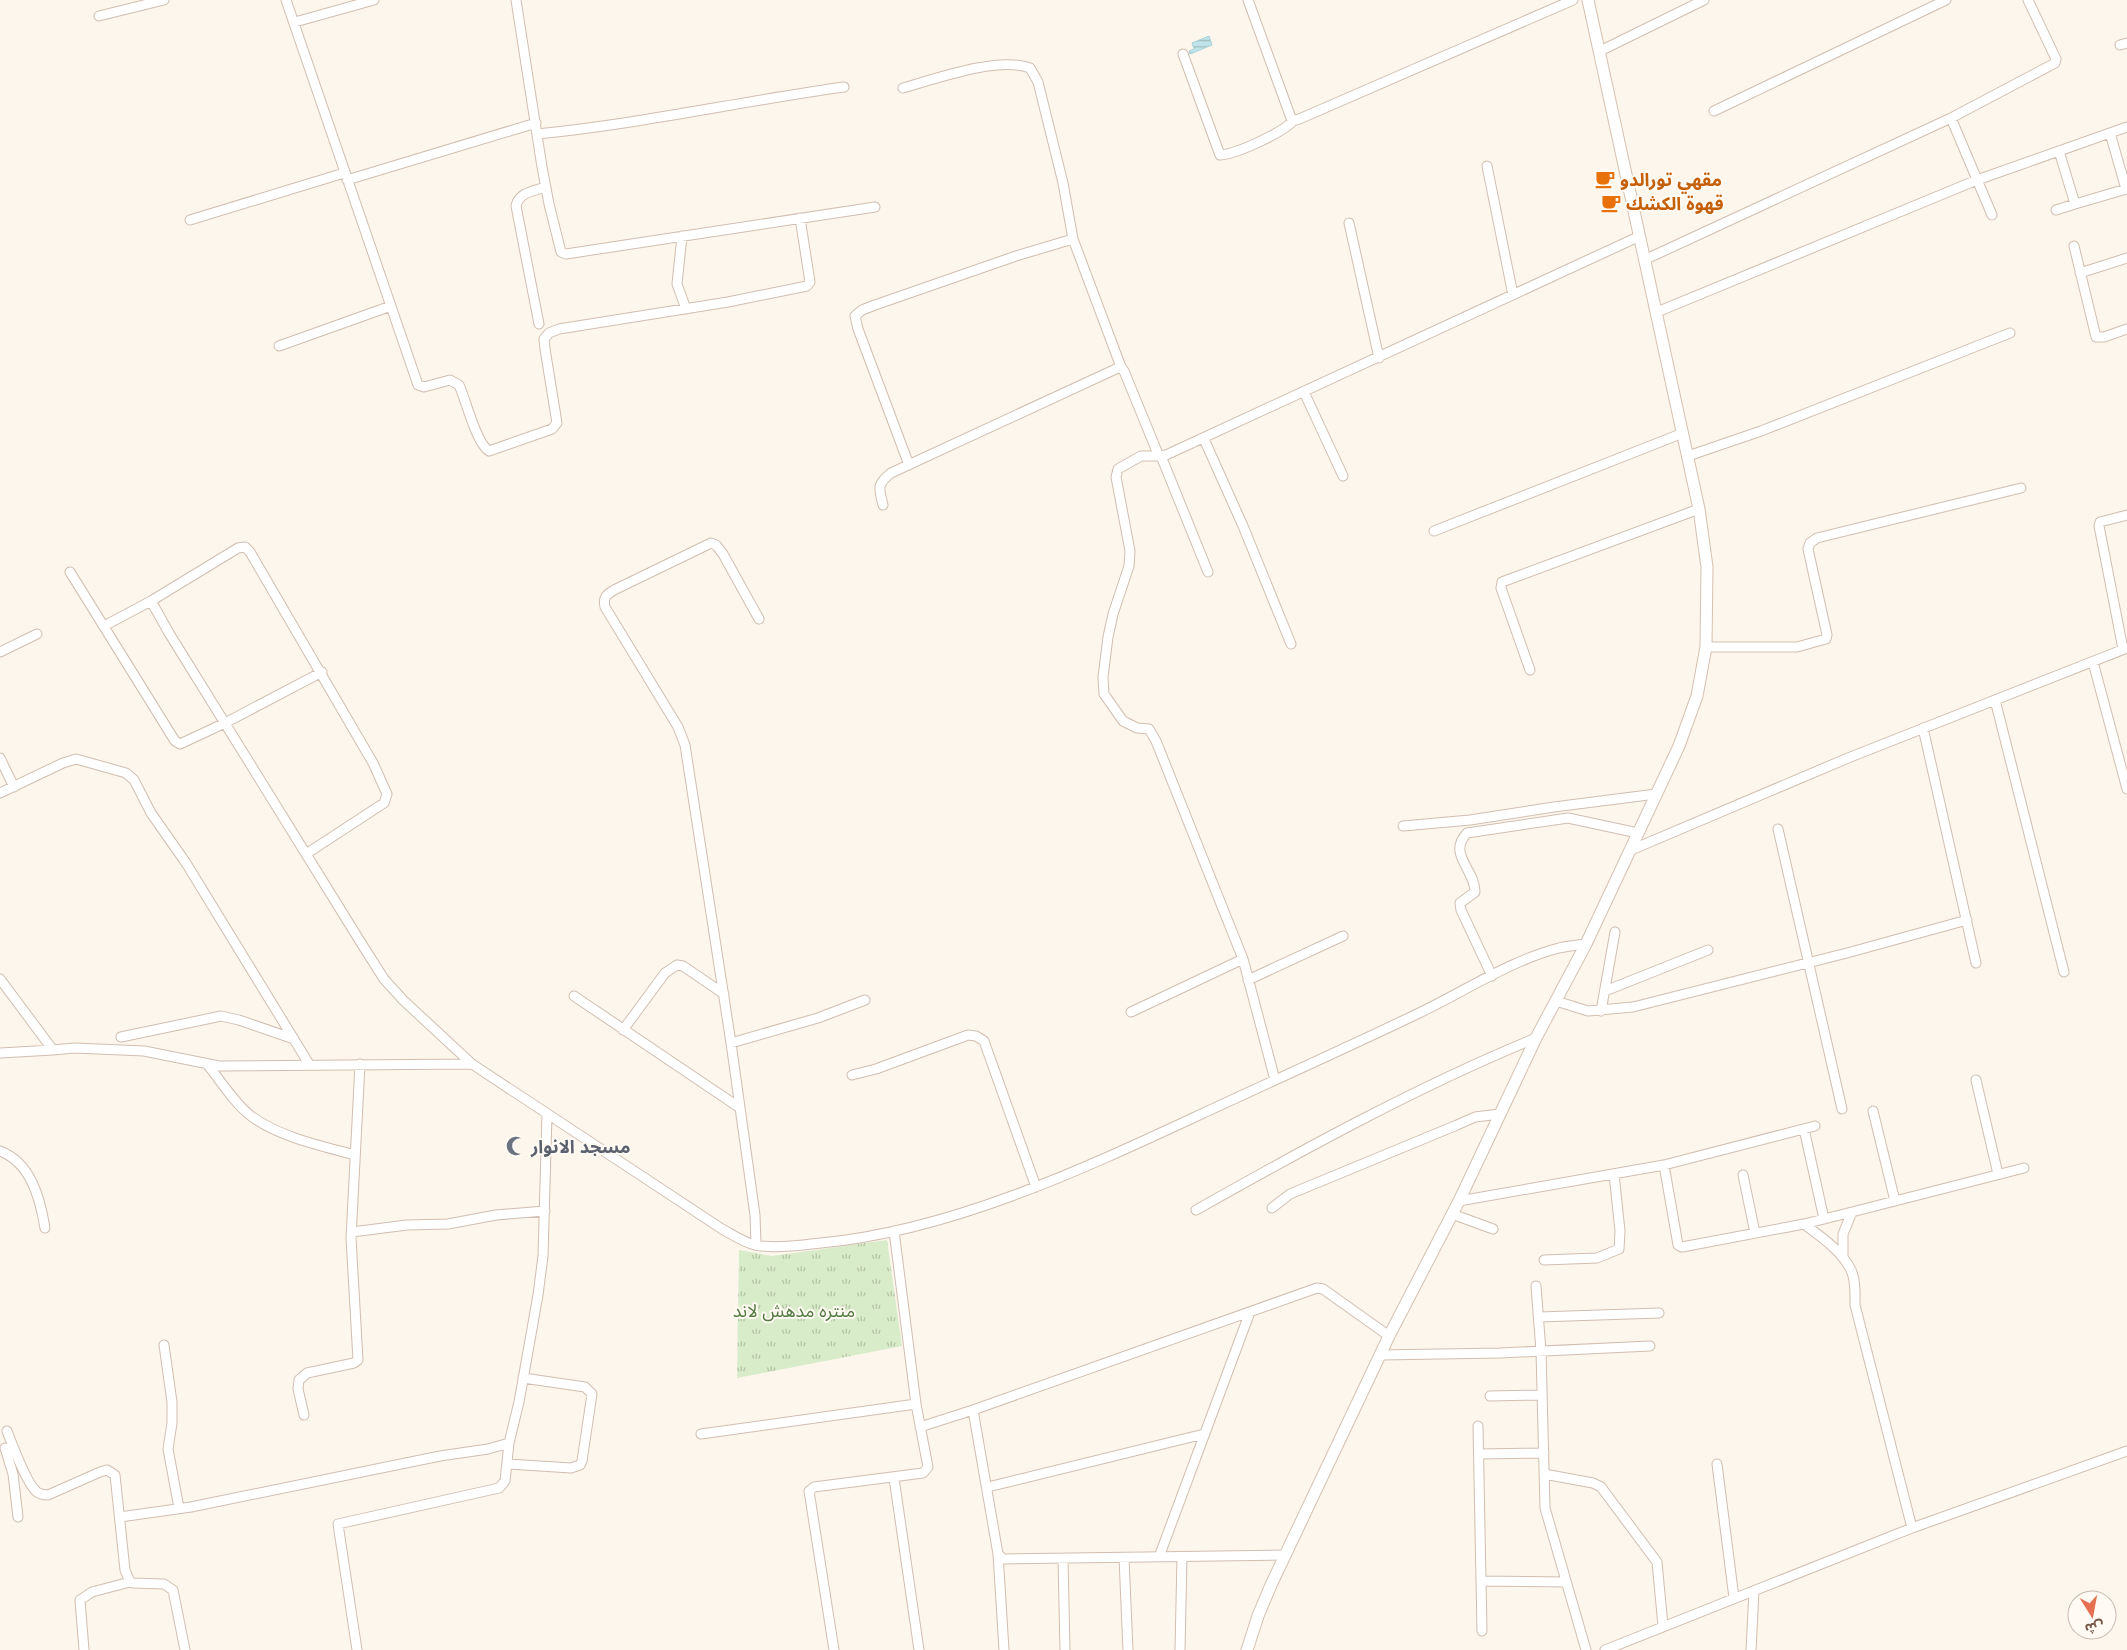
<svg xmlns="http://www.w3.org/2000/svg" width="2127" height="1650" font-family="Mulish,'Noto Sans Arabic',sans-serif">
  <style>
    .grass { fill: url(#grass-tufts) }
    .water { fill: url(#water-rules); stroke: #a5d3da }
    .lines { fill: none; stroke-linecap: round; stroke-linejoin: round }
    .street-casing { stroke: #d1beb0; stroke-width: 11 }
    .secondary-casing { stroke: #d6c0b0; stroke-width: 13 }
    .street { stroke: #fff; stroke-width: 9 }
    .secondary { stroke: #fff; stroke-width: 11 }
    .labels { text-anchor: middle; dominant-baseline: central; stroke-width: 4; stroke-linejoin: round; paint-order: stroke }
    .food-label { font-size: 18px; font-weight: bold; fill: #c56008; stroke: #fffaf3; text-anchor: start }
    .worship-label { font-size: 18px; font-weight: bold; fill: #5b616d; stroke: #fffaf3; text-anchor: start }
    .park-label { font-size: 18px; fill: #537a41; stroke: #fffaf3 }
  </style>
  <defs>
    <pattern id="grass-tufts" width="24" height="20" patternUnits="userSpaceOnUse" patternTransform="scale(1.25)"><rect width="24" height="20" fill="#d8ecc9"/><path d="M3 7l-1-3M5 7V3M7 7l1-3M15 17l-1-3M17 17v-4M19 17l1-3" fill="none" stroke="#b4c2a5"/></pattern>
    <pattern id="water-rules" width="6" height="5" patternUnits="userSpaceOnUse" patternTransform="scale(1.25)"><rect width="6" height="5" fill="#bfe3e8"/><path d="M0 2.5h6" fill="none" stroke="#a0bbbe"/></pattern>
  </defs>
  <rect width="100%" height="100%" fill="#fdf6ec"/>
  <path class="grass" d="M887,1240L902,1346L737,1378L739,1250L772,1256Z"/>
  <path class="water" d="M1209,36L1212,45L1190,54L1189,51L1194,49L1192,43Z"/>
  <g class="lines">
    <defs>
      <path id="street" d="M286,0L418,385L424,387L450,380L459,385C466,400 476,443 489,451L552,429L557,423L545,349L544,339L549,333L559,329L728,302L807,286L810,282L800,218
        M516,0L542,167L549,204L561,252L566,254L875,207
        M1248,0L1291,118L1297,120L1573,0
        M99,16L164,0
        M295,22L374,0
        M2120,45L2127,43
        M1600,51L1704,0
        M1183,54L1220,155C1237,154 1284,132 1294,120
        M903,88C935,79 999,56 1030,68L1038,82L1063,183L1073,239L1121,367
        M1714,111L1946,0
        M1951,118L1992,215
        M537,134C640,124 742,101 844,87
        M2059,151L2075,204L2126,189L2110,133
        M1487,166L1513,295
        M347,180L536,123
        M2056,210L2075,204
        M190,220L344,173
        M1349,223L1379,358
        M682,236L677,284L686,309
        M2074,246L2096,337H2104L2127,329
        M1644,260L1951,118L2055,63L2056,59L2028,0
        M2080,273L2127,258
        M1657,312L1977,180L2127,127
        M539,324L516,206C519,192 534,191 546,187
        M279,346L391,306
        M1304,392L1343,476
        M1204,439L1243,526L1291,644
        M1688,456L1761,431L2010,333
        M909,465L858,329L855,316L862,310L875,305L1016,256L1073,239
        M883,505C879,488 876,485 891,473L1118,368L1121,367L1124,371L1158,454L1161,456L1166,455L1640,236
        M1434,531L1683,433
        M70,572L175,741L180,744L225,723L322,672
        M1208,572L1161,456H1141L1118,469L1116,477L1130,551L1129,566L1113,614L1108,637L1103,677L1104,694L1123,721L1137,728L1149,729L1156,741L1243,959L1275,1080
        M151,601L169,633L363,946L384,979L403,1000L472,1064L722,1229C733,1235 743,1242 755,1245C776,1249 800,1245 821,1243C949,1231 1079,1171 1195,1117C1268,1083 1342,1050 1415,1015C1460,994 1511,960 1559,948C1568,946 1577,945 1586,944
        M104,626L151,601L238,548L245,547L250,552L373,763L387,794L384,803L306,854
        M1706,647H1797L1826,639L1827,635L1808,549L1810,543L1817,538L2021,488
        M2123,649L2099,526L2100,522L2127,515
        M0,652L37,634
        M2093,662L2127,789
        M1530,670L1501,588L1502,582L1699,509
        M1995,700L2064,972
        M1923,728L1976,963
        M0,758L14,787
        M0,793L63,763L76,759L126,773L134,780L151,813L186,863L309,1064
        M1403,826L1470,820L1554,807L1656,794
        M1778,829L1842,1109
        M1631,850L1848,758L2127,648
        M1492,976L1461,910L1460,903L1475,892C1475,869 1447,854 1467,833L1568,818L1638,833
        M0,979L53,1050L74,1048L144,1051L219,1066L472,1064
        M1248,980L1343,936
        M1605,991L1708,950
        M574,996L740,1108
        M1556,1001L1588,1011L1633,1007L1847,953L1967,920
        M1601,1011L1615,932
        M1131,1012L1243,959
        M623,1030L665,973L677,965L683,966L724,994
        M121,1037L221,1016L239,1020L294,1039
        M731,1043L818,1018L865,1000
        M0,1053L53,1050
        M207,1064C221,1081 234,1103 251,1116C279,1137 322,1146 355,1155
        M852,1075L876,1069L968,1035L976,1036L984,1041L1036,1187
        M1976,1080L1998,1174
        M1873,1111L1895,1201
        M1804,1129L1824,1219
        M0,1151C31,1163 40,1198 45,1228
        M1664,1165L1815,1126
        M1743,1175L1755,1233
        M1459,1201L1664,1165L1678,1245L1682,1247L1804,1224C1820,1236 1842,1251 1851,1270C1856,1281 1855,1294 1855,1305L1912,1528
        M1272,1208L1290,1194L1457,1125L1475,1117L1500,1114
        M1196,1210C1306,1148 1419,1086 1536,1038
        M1452,1214L1493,1229
        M1804,1224L1852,1212
        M352,1232L407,1225L448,1224L496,1215L545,1211
        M756,1245L755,1215L731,1043L685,745L678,727L605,607C603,597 606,595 614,590L711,543L716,545L723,554L759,619
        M1843,1258V1234L1852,1212L2024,1168
        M1544,1260L1597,1258L1619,1249L1620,1231L1614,1174
        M1536,1286L1541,1351L1545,1508L1586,1650
        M1539,1317L1659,1313
        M164,1345L172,1402V1423L168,1449L179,1508
        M1380,1355L1500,1353L1650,1346
        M1490,1396L1542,1395
        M304,1415L298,1389L299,1380L307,1373L354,1363L358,1360L351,1238L360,1064
        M1478,1426L1482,1631
        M920,1427L973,1410
        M7,1431C12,1444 27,1485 37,1492C40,1494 44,1495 48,1495L100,1472L107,1470L115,1475L125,1570L130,1582
        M701,1434L916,1404L894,1231
        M5,1448L13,1474L18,1517
        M1479,1454L1544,1453
        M508,1464L571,1468L580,1465L582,1461L592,1394L585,1387L523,1378
        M1717,1464L1734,1598
        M1544,1474L1593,1483L1601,1487L1657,1562L1663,1626
        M894,1478L919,1650
        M988,1487L1204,1434
        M120,1517L191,1507L440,1456L488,1449L509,1443L519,1402L538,1295L543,1256L547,1114
        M998,1554L1004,1650
        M1285,1555L1003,1559L998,1554L973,1410L1317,1288L1323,1289L1389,1336
        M1159,1557L1250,1312
        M1124,1558L1128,1650
        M1063,1559L1065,1650
        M1481,1581L1566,1582
        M84,1650L80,1600L92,1592L130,1582L133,1583L164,1584L173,1590L185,1650
        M357,1650L338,1524L499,1488L505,1481L509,1443
        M834,1650L809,1491L814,1487L923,1473L928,1467L916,1404
        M1180,1650L1182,1557
        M1605,1650L1912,1528L2127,1451
        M1751,1650L1754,1591"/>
      <path id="secondary" d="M1247,1650L1258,1616L1271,1585L1389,1336L1459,1201L1536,1038L1586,944L1679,746L1697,696L1706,647L1707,567L1699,509L1588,0"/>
    </defs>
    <use href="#street" class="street-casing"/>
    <use href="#secondary" class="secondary-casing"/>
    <use href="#street" class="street"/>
    <use href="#secondary" class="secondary"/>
  </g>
  <defs>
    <symbol id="cafe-bare" viewBox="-9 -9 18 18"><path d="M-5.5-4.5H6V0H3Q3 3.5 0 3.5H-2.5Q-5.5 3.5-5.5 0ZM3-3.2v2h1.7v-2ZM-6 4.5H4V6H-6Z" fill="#e8710a" stroke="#fffaf3" stroke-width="2.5" paint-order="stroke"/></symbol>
    <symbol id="mosque-bare" viewBox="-9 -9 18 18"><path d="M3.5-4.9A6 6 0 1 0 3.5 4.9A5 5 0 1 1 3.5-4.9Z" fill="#6b7280" stroke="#fffaf3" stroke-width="2.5" paint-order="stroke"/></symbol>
  </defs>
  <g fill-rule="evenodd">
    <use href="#cafe-bare" x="1591" y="165" width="28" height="28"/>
    <use href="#cafe-bare" x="1597" y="189" width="28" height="28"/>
    <use href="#mosque-bare" x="502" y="1132" width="28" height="28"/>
  </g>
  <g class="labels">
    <g class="food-label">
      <text x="1620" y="179">مقهي تورالدو</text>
      <text x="1626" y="203">قهوة الكشك</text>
    </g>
    <g class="worship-label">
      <text x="531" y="1146">مسجد الانوار</text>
    </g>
    <g class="park-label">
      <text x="794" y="1310">منتره مدهش لاند</text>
    </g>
  </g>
  <g transform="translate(2092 1615) rotate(169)"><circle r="24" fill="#fffaf3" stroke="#cabbb1"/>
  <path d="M0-4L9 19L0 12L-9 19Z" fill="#e76f51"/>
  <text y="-8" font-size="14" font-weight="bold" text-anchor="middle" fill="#7a5c4d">ش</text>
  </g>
</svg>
